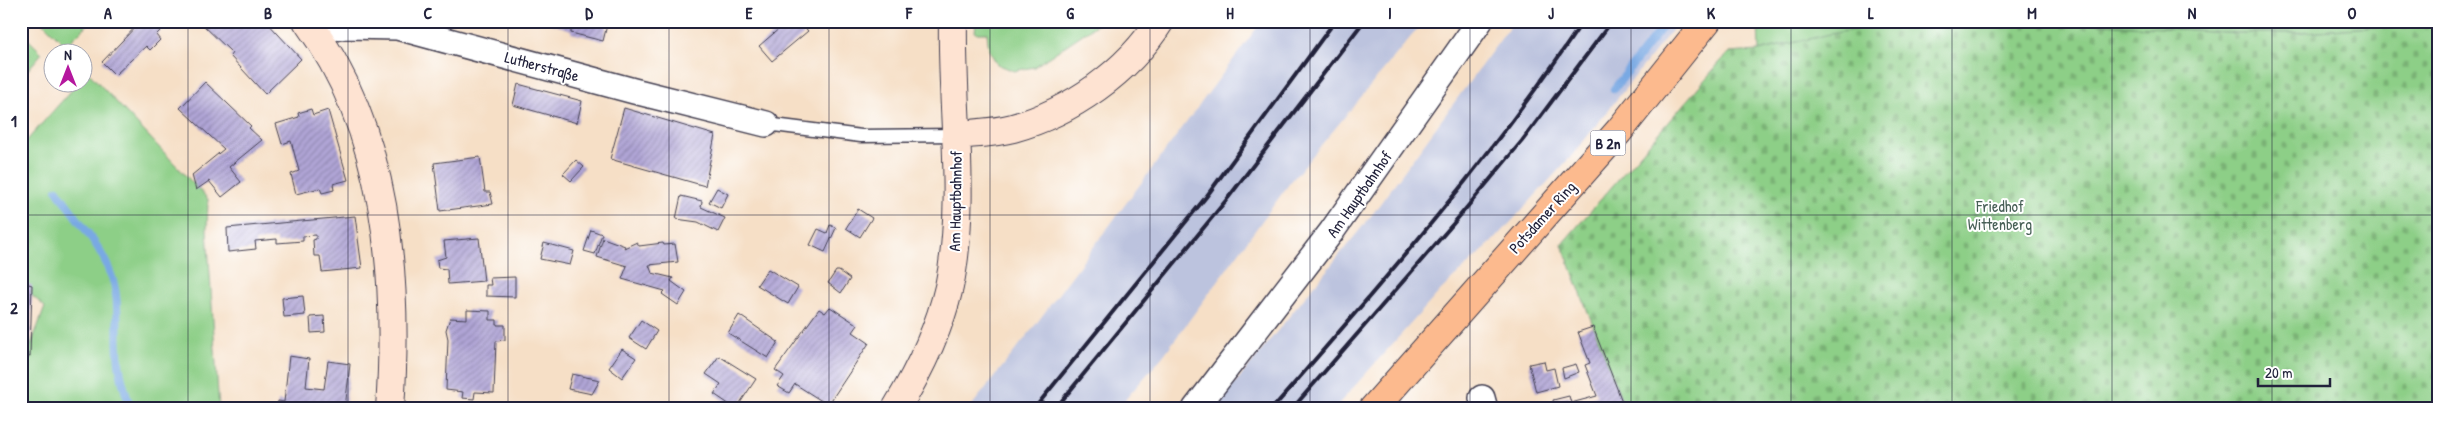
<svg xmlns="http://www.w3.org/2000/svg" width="2460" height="430" font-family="'Patrick Hand',sans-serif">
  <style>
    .railway { fill: #bcc3de }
    .green { fill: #8dcf87; stroke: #587861 }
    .cemetery { fill: url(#cemetery-stones); stroke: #587861 }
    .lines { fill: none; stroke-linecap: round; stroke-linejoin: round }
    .stream { stroke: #79a9e3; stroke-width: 8 }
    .building { fill: url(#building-hatch) }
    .lane-casing { stroke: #423e50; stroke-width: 15 }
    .street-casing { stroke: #423e50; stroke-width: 28 }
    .secondary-casing { stroke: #423e50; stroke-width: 30 }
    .primary-casing { stroke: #423e50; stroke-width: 30 }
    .lane { stroke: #fff; stroke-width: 12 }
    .street { stroke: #fff; stroke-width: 25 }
    .secondary { stroke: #fee3d2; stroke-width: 28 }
    .primary { stroke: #fcba8e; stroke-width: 28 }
    .rail { stroke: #22223b; stroke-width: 4 }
    .grid { fill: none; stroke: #22223b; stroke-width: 1; stroke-opacity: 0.55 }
    .labels { text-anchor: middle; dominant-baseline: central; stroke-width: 4; stroke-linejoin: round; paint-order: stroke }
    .shield { fill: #fff; stroke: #646476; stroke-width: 1 }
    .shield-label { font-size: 15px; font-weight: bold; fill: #22223b }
    .street-label { font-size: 16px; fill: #22223b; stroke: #fff }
    .park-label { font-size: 16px; fill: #475f56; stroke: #fff }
    .neatline { fill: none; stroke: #22223b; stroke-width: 2 }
    .grid-label { font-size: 16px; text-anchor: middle; font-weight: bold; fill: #22223b }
  </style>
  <defs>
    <pattern id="cemetery-stones" width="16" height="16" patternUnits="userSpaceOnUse" patternTransform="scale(1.25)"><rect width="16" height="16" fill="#8dcf87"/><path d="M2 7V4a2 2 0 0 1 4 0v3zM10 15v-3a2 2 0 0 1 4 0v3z" fill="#79b175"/></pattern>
    <pattern id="building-hatch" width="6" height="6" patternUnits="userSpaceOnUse" patternTransform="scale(1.25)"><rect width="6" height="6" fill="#b0a5d6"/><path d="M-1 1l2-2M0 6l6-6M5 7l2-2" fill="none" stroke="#8f86af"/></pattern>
  </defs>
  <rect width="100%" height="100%" fill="#fff"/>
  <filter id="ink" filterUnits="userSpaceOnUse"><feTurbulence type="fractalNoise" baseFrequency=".02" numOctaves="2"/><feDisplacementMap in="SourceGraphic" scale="10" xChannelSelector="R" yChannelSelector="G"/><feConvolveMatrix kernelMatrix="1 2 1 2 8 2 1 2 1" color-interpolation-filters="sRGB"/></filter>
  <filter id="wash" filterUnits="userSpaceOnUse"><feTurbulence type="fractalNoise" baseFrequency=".0096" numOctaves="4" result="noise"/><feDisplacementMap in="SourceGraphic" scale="20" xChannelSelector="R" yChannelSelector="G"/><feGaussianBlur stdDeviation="1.12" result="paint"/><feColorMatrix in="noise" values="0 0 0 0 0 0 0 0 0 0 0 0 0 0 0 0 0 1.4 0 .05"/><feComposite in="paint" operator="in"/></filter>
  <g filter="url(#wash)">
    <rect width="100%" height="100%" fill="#f6dfc6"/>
    <path class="railway" d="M1262,21H1424L1289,184L1163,356L1117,409H969L1030,332Z
      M1514,21H1679L1575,152L1501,233L1441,290L1334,409H1214L1371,216Z"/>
    <path class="green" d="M41,21H91L66,46Z
      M976,21H1102L1034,67L1014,71L997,64L989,50L987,33H975Z
      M1758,21H1930C1869,26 1819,36 1759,51Z
      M2057,21H2439V22L2291,33H2239Z
      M21,32L42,53L21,78Z
      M88,72L208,199L207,230L219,409H21V371L45,307L21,286V147L78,83L82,82L83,78Z"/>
    <path class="cemetery" d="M1930,21H2057L2239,33H2291L2439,22V409H1625L1562,244L1728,53L1759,51L1830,34L1879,25Z"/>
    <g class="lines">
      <path class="stream" d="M1614,89L1667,21
        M57,190C77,221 104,247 114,284C120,307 116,330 118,353C119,373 124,390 131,409"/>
    </g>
    <g id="blocks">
      <path class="building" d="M141,21H159L164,27L156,35L160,40L150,50L146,46L115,75L102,62Z
        M199,21H266L301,59L265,94L230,56L232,53Z
        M542,21H608L603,41L571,33V30Z
        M788,21H799L808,31L772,61L759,46Z
        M205,82L251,126L249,128L262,140L229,167L241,182L222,197L209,181L196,190L192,175L224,149L180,108Z
        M518,84L582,101L577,123L513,105Z
        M624,108L715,135L705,186L610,159Z
        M311,109L313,115L328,110L348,180L333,184L334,190L322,193L320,188L296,194L291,174L299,171L291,141L282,144L276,124L299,117L298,113Z
        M480,157L485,192H490L493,204L440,211L434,163Z
        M576,160L584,167L571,181L563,174Z
        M717,188L728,194L721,208L709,202Z
        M681,196L702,201L701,207L725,218L718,232L698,222L676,219Z
        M858,209L872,218L860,237L846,228Z
        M355,216L362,268L322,272L320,256H314L313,240L316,239V235L303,236V241L277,243V239L255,241L256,249L228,252L227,228Z
        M830,225L836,228L825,252L810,245L818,229L827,233Z
        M591,230L602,234L595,254L584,251Z
        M479,238L484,281L448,284L447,269L438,268L437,260L446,257L444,241Z
        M603,238L625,246L624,248L637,242L639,246L663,243L664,245L675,244L678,262L649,265L652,273L673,278L671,281L686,292L678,305L662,294L665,291L622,279L627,266L597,257Z
        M544,243L574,251L570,265L540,259Z
        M768,269L798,287L788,304L757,285Z
        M836,271H839L850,279L841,293L828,283Z
        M515,277V297L486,296V285H491L490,278Z
        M21,282L32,285L30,356L21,367Z
        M303,296L305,315L284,317L282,298Z
        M830,307L858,325L853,332L869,343L828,405L795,384L789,393L777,386L784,376L775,370L819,309L825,313Z
        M467,310L490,311V320H497V325H505V340L496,341L494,393L475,392L474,399L462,398L463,392L446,390L448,339L446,330L450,318L467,319Z
        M739,315L778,342L768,358L728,333Z
        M324,316L325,332L311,333L310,317Z
        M641,320L657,331L646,349L629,338Z
        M1593,327L1625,409H1545L1554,406L1553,400L1569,396L1571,403L1597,396L1585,365L1590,363L1578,332Z
        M622,349L636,358L622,378L609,368Z
        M289,356L309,359L306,387L324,389L328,361L350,364L345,409H277L278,401L284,402Z
        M719,356L756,379L736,409L714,394L721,384L706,374Z
        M1544,361L1546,370L1554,368L1558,386L1536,392L1529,364Z
        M1576,364L1579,372L1564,378L1562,368Z
        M572,374L600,380L592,394L568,389Z"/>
    </g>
  </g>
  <g filter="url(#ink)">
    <use href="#blocks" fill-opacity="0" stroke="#423e50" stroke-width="1"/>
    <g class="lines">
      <defs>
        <path id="lane" d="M766,124L861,136L956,135"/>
        <path id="street" d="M318,36L331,28L346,26L397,27L634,91L766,124
          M1482,398L1485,409
          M1195,409L1332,231L1480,21"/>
        <path id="secondary" d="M307,21C388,132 399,276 390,409
          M956,135C975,133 995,133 1013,128C1071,112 1128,72 1160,21
          M896,409C919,371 939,331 949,287C967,203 951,107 953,21"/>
        <path id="primary" d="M1373,409L1619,131L1707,21"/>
      </defs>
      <use href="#lane" class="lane-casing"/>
      <use href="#street" class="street-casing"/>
      <use href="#secondary" class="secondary-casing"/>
      <use href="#primary" class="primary-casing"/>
      <use href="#lane" class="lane"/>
      <use href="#street" class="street"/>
      <use href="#secondary" class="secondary"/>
      <use href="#primary" class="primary"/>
      <path class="rail" d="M1034,409L1206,197L1335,21
        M1055,409L1228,198L1364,21
        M1272,409C1381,284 1491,159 1583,21
        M1292,409L1453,224L1522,141L1612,21"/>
    </g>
  </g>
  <path class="grid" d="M188,21V409M348,21V409M508,21V409M669,21V409M829,21V409M990,21V409M1150,21V409M1310,21V409M1470,21V409M1631,21V409M1791,21V409M1952,21V409M2112,21V409M2272,21V409M21,215H2439"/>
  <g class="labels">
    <rect class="shield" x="1590.5" y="130.5" width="35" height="25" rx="4"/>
    <g class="shield-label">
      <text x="1608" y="143">B 2n</text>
    </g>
    <g class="street-label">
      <text transform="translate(542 66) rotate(15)">Lutherstraße</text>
      <text transform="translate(1359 194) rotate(-55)">Am Hauptbahnhof</text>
      <text transform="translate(955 201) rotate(-89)">Am Hauptbahnhof</text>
      <text transform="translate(1542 217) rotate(-48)">Potsdamer Ring</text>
    </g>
    <g class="park-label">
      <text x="2000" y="206">Friedhof<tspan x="2000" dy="18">Wittenberg</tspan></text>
    </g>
  </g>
  <rect width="2460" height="430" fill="none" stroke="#fff" stroke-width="55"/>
  <g transform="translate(68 68)"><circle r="24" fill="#ffffff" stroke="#a7a7b1"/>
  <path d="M0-4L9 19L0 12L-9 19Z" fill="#b5179e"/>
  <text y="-8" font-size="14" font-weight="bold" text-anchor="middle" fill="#22223b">N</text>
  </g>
  <path d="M2258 378v8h72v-8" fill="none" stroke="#22223b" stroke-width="2.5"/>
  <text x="2265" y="378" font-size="15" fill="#22223b" stroke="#ffffff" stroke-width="4" paint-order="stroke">20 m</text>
  <rect x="28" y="28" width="2404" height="374" class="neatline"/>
  <g class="grid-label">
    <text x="108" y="19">A</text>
    <text x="268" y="19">B</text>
    <text x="428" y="19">C</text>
    <text x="589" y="19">D</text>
    <text x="749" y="19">E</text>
    <text x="909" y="19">F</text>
    <text x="1070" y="19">G</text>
    <text x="1230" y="19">H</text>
    <text x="1390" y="19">I</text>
    <text x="1551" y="19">J</text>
    <text x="1711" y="19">K</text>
    <text x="1871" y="19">L</text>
    <text x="2032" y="19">M</text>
    <text x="2192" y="19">N</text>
    <text x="2352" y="19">O</text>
    <text x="14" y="127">1</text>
    <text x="14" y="314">2</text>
  </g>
</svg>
